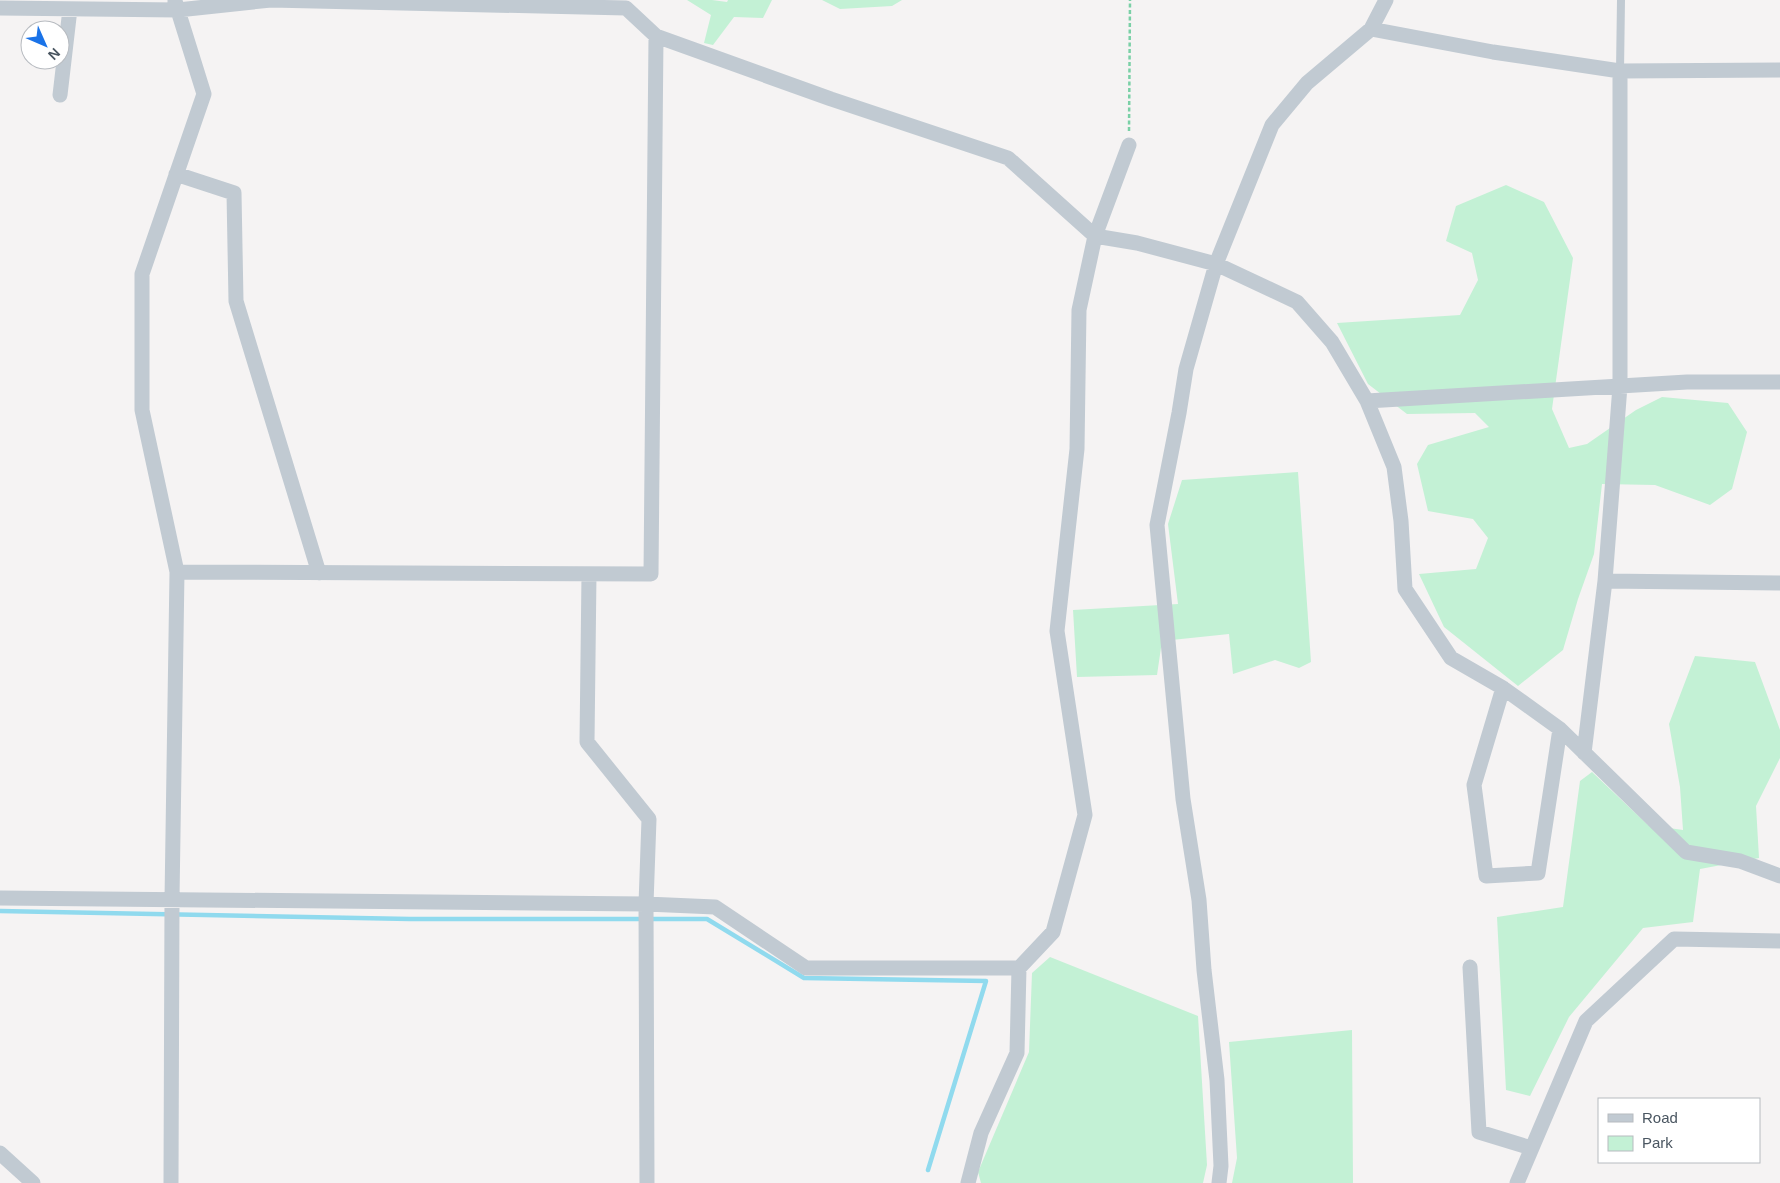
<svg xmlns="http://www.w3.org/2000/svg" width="1780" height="1183" font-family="Helvetica,sans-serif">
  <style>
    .green { fill: #c3f1d5 }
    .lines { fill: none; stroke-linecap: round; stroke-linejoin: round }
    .stream { stroke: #90daee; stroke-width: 4.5 }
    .path { stroke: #7ad0a6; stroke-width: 2.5; stroke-dasharray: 4 2.5; stroke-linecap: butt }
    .service { stroke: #c1cad2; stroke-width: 8 }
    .minor { stroke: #c1cad2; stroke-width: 15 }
  </style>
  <rect width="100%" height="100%" fill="#f5f3f3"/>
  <path class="green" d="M687,0H712L727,2L728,0H772L763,18L734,17L713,45L704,43L711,15Z
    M822,0H902L892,6L840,9Z
    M1506,185L1544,202L1573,258L1552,409L1569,448L1587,444L1636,410L1662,397L1728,403L1747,432L1732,489L1710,505L1655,485L1602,484L1594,554L1578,599L1563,650L1518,686L1444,627L1419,574L1476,569L1488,538L1473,519L1428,511L1417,464L1428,445L1489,427L1475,413L1407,414L1368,384L1337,323L1460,315L1478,280L1472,253L1446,241L1456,206Z
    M1298,472L1311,662L1299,668L1275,660L1233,674L1229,634L1162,641L1157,675L1077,677L1073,610L1178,604L1168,524L1182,480Z
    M1695,656L1755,662L1780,730V758L1756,806L1759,858L1700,869L1693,922L1643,928L1569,1017L1530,1096L1506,1090L1497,917L1563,907L1580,781L1592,772L1648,825L1683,830L1680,787L1669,724Z
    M1050,957L1198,1016L1207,1165L1203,1183H981L978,1172L1029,1052L1032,973Z
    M1352,1030L1353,1183H1232L1237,1158L1229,1042Z"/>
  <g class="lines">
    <path class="stream" d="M0,911L410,919H707L804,978L986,981L928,1170"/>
    <path class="path" d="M1129,131L1130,0"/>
    <path class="service" d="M1620,71L1621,0"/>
    <path class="minor" d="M0,8L178,10L271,0L626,8L656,36L831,99L1008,158L1095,236L1137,243L1216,264L1297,302L1332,342L1367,401L1394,467L1401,521L1405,589L1451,658L1503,688L1560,729L1686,852L1740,861L1780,876
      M1371,29L1493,52L1620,71L1780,70
      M60,95L70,9
      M176,174L234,193L236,301L319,573
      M1367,401L1687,382H1780
      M177,572L651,574L656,36
      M589,574L587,742L649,819L646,904L647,1183
      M1605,581L1779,583
      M1503,688L1474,785L1486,876L1538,873L1560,729
      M1584,753L1605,581L1620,386V71
      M0,898L646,904L715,907L806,968H1019
      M1470,967L1479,1132L1531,1148
      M0,1153L33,1183
      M171,1183L172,899L177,572L142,410V274L204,94L175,1
      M968,1183L981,1133L1017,1053L1019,968L1053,932L1085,815L1057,631L1077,449L1079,310L1095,236L1129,145
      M1219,1183L1221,1166L1217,1080L1204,970L1199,900L1183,799L1157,525L1179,413L1186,369L1216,264L1272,125L1307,83L1371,29L1386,0
      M1517,1183L1586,1021L1674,939L1780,941"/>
  </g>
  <rect x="1598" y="1098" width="162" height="65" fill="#ffffff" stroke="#b7bbc0"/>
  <rect x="1608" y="1114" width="25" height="8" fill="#c1cad2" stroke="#b7bbc0"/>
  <text x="1642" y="1123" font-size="15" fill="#4a5661">Road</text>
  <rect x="1608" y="1136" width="25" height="15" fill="#c3f1d5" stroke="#b7bbc0"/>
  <text x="1642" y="1148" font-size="15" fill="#4a5661">Park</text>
  <g transform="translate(45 45) rotate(135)"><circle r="24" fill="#ffffff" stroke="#b7bbc0"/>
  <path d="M0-4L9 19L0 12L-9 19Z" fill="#1a73e8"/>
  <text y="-8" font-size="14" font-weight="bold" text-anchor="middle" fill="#4a5661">N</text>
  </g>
</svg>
